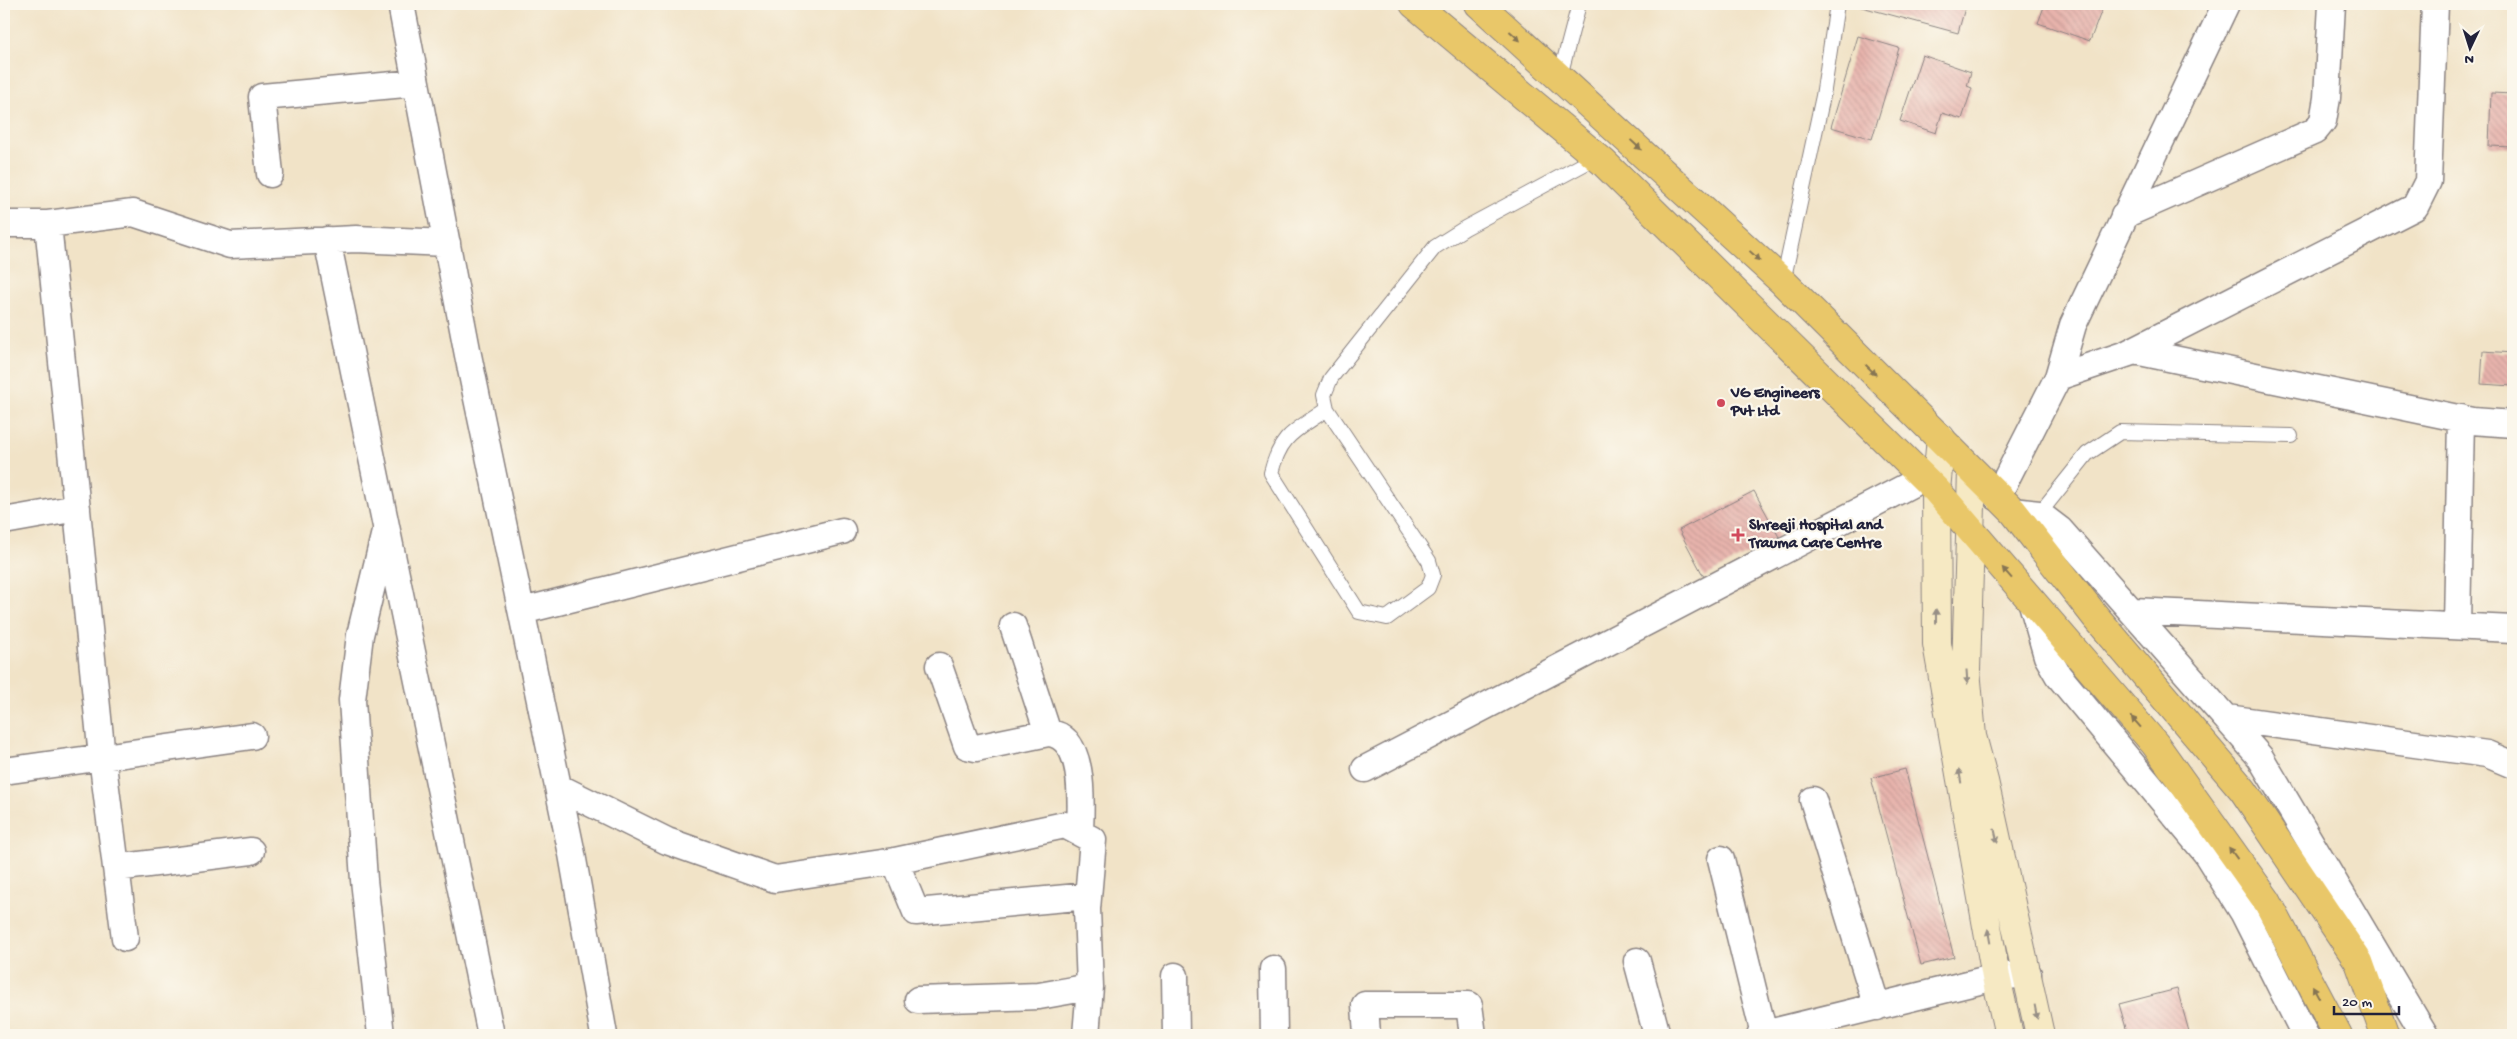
<svg xmlns="http://www.w3.org/2000/svg" width="2517" height="1039" font-family="'Gochi Hand',sans-serif">
  <style>
    .building { fill: url(#building-back-hatch) }
    .lines { fill: none; stroke-linecap: round; stroke-linejoin: round }
    .lane-casing { stroke: #8a8281; stroke-width: 16 }
    .street-casing { stroke: #8a8281; stroke-width: 29 }
    .secondary-casing { stroke: #8a8281; stroke-width: 30 }
    .highway-casing { stroke: #8a8281; stroke-width: 30 }
    .lane { stroke: #fff; stroke-width: 14 }
    .street { stroke: #fff; stroke-width: 26 }
    .secondary { stroke: #f6e9c3; stroke-width: 28 }
    .highway { stroke: #e9c769; stroke-width: 28 }
    .oneway { fill: #867452 }
    .oneway2 { fill: #978f86 }
    .poi-dot { fill: #d1495b; stroke: #fbf7ec; stroke-width: 2 }
    .labels { text-anchor: middle; dominant-baseline: central; stroke-width: 4.5; stroke-linejoin: round; paint-order: stroke }
    .poi-label { font-size: 16px; font-weight: bold; fill: #22223b; stroke: #fbf7ec; text-anchor: start }
  </style>
  <defs>
    <pattern id="building-back-hatch" width="6" height="6" patternUnits="userSpaceOnUse" patternTransform="scale(1.25)"><rect width="6" height="6" fill="#e7b3ac"/><path d="M-1 5l2 2M0 0l6 6M5-1l2 2" fill="none" stroke="#c69a95"/></pattern>
  </defs>
  <rect width="100%" height="100%" fill="#fbf7ec"/>
  <filter id="ink" filterUnits="userSpaceOnUse"><feTurbulence type="fractalNoise" baseFrequency=".02" numOctaves="2"/><feDisplacementMap in="SourceGraphic" scale="10" xChannelSelector="R" yChannelSelector="G"/><feConvolveMatrix kernelMatrix="1 2 1 2 8 2 1 2 1" color-interpolation-filters="sRGB"/></filter>
  <filter id="wash" filterUnits="userSpaceOnUse"><feTurbulence type="fractalNoise" baseFrequency=".0096" numOctaves="4" result="noise"/><feDisplacementMap in="SourceGraphic" scale="20" xChannelSelector="R" yChannelSelector="G"/><feGaussianBlur stdDeviation="1.12" result="paint"/><feColorMatrix in="noise" values="0 0 0 0 0 0 0 0 0 0 0 0 0 0 0 0 0 1.4 0 .05"/><feComposite in="paint" operator="in"/></filter>
  <g filter="url(#wash)">
    <rect width="100%" height="100%" fill="#f1e3c7"/>
    <g id="blocks">
      <path class="building" d="M1859,4H1966L1958,33L1858,6Z
        M2045,4H2104L2090,41L2038,23Z
        M1858,36L1899,48L1872,139L1831,127Z
        M1922,55L1971,72L1967,86L1972,88L1962,119L1942,113L1936,133L1900,121Z
        M2491,93L2513,94V147L2489,146Z
        M2483,351L2513,353V386L2481,384Z
        M1754,491L1779,537L1704,577L1679,530Z
        M1905,769L1954,957L1921,965L1871,778Z
        M2177,989L2190,1035H2128L2119,1004Z"/>
    </g>
  </g>
  <g filter="url(#ink)">
    <use href="#blocks" fill-opacity="0" stroke="#8a8281" stroke-width="1"/>
    <g class="lines">
      <defs>
        <path id="lane" d="M1560,76L1579,4
          M1783,282L1823,96L1837,4
          M1327,409C1296,431 1281,433 1271,473L1359,612L1387,618L1428,588L1433,575L1429,561L1327,409L1324,395L1331,378L1435,247L1465,228L1597,157
          M2039,514L2087,454L2120,432L2291,436"/>
        <path id="street" d="M401,4L468,355L572,854L604,1035
          M270,174L262,97L416,83
          M2124,215L2315,131L2323,121L2327,98L2332,4
          M4,224H48
          M327,240L491,1035
          M2126,354L2415,207L2428,181L2435,4
          M2058,377L2135,351L2472,421L2513,424
          M1997,497L2058,377L2073,325L2226,4
          M2013,511L2039,514L2060,530L2260,757L2425,1035
          M4,521L77,508
          M2031,600L2047,656L2058,675L2206,853L2243,912L2305,1035
          M522,611L842,531
          M2133,611L2513,629
          M1013,626L1048,733
          M2457,626L2461,418
          M939,666L967,746L976,748L1048,733C1086,735 1081,804 1080,831
          M2227,718L2487,754L2513,765
          M1365,769L1923,478
          M4,771L252,736
          M558,787L667,841L775,879L895,861L1065,825L1093,840L1087,909L1090,987L1086,1035
          M1813,800L1877,1007
          M1721,859L1764,1034
          M895,861L916,912L1088,896
          M116,868L251,851
          M125,938L102,757L48,224L133,213L230,245L356,239L447,243
          M1637,961L1657,1035
          M1273,969L1274,1035
          M1175,976L1176,1035
          M918,1000L1039,996L1090,987
          M381,1035L364,880L352,700L360,635L384,536
          M1367,1035L1365,1005H1469L1473,1035
          M1760,1035L1996,977L2028,974"/>
        <path id="secondary" d="M1941,438L1936,490L1937,644L1996,977L2009,1035
          M1972,471L1966,670L1972,736L1984,781L2040,1035"/>
        <path id="highway" d="M1414,4L1603,162L1936,490L2155,744L2267,901L2338,1035
          M1479,4L1783,282L2013,511L2095,616L2243,790L2359,962L2385,1035"/>
      </defs>
      <use href="#lane" class="lane-casing"/>
      <use href="#street" class="street-casing"/>
      <use href="#secondary" class="secondary-casing"/>
      <use href="#highway" class="highway-casing"/>
      <use href="#lane" class="lane"/>
      <use href="#street" class="street"/>
      <use href="#secondary" class="secondary"/>
      <use href="#highway" class="highway"/>
    </g>
    <defs><path id="oneway-solid" d="M-6-.8H1V-3.2L6.5 0L1 3.2V.8H-6Z" transform="scale(1.25)"/></defs>
    <g class="oneway">
      <use href="#oneway-solid" transform="translate(1515 36) rotate(42)"/>
      <use href="#oneway-solid" transform="translate(1636 145) rotate(43)"/>
      <use href="#oneway-solid" transform="translate(1755 256) rotate(43)"/>
      <use href="#oneway-solid" transform="translate(1871 370) rotate(44)"/>
      <use href="#oneway-solid" transform="translate(2007 573) rotate(-131)"/>
      <use href="#oneway-solid" transform="translate(2136 722) rotate(-131)"/>
      <use href="#oneway-solid" transform="translate(2233 853) rotate(-126)"/>
      <use href="#oneway-solid" transform="translate(2316 992) rotate(-118)"/>
    </g>
    <g class="oneway2">
      <use href="#oneway-solid" transform="translate(1936 616) rotate(-90)"/>
      <use href="#oneway-solid" transform="translate(1967 677) rotate(86)"/>
      <use href="#oneway-solid" transform="translate(1960 776) rotate(-100)"/>
      <use href="#oneway-solid" transform="translate(1996 836) rotate(77)"/>
      <use href="#oneway-solid" transform="translate(1989 936) rotate(-100)"/>
      <use href="#oneway-solid" transform="translate(2036 1012) rotate(79)"/>
    </g>
  </g>
  <g class="poi-dot">
    <circle cx="1721" cy="403" r="5"/>
    <path d="M1735.5 527.5h5v5h5v5h-5v5h-5v-5h-5v-5h5z"/>
  </g>
  <g class="labels">
    <g class="poi-label">
      <text x="1731" y="394">VG Engineers<tspan x="1731" dy="18">Pvt Ltd</tspan></text>
      <text x="1749" y="526">Shreeji Hospital and<tspan x="1749" dy="18">Trauma Care Centre</tspan></text>
    </g>
  </g>
  <rect width="2517" height="1039" fill="none" stroke="#fbf7ec" stroke-width="20"/>
  <g transform="translate(2470 48) rotate(184)" stroke="#fbf7ec" stroke-width="4" paint-order="stroke">
  <path d="M0-4L9 19L0 12L-9 19Z" fill="#22223b"/>
  <text y="-8" font-size="14" font-weight="bold" text-anchor="middle" fill="#22223b">N</text>
  </g>
  <path d="M2334 1006v8h65v-8" fill="none" stroke="#22223b" stroke-width="2.5"/>
  <text x="2342" y="1006" font-size="15" fill="#22223b" stroke="#fbf7ec" stroke-width="4" paint-order="stroke">20 m</text>
</svg>
